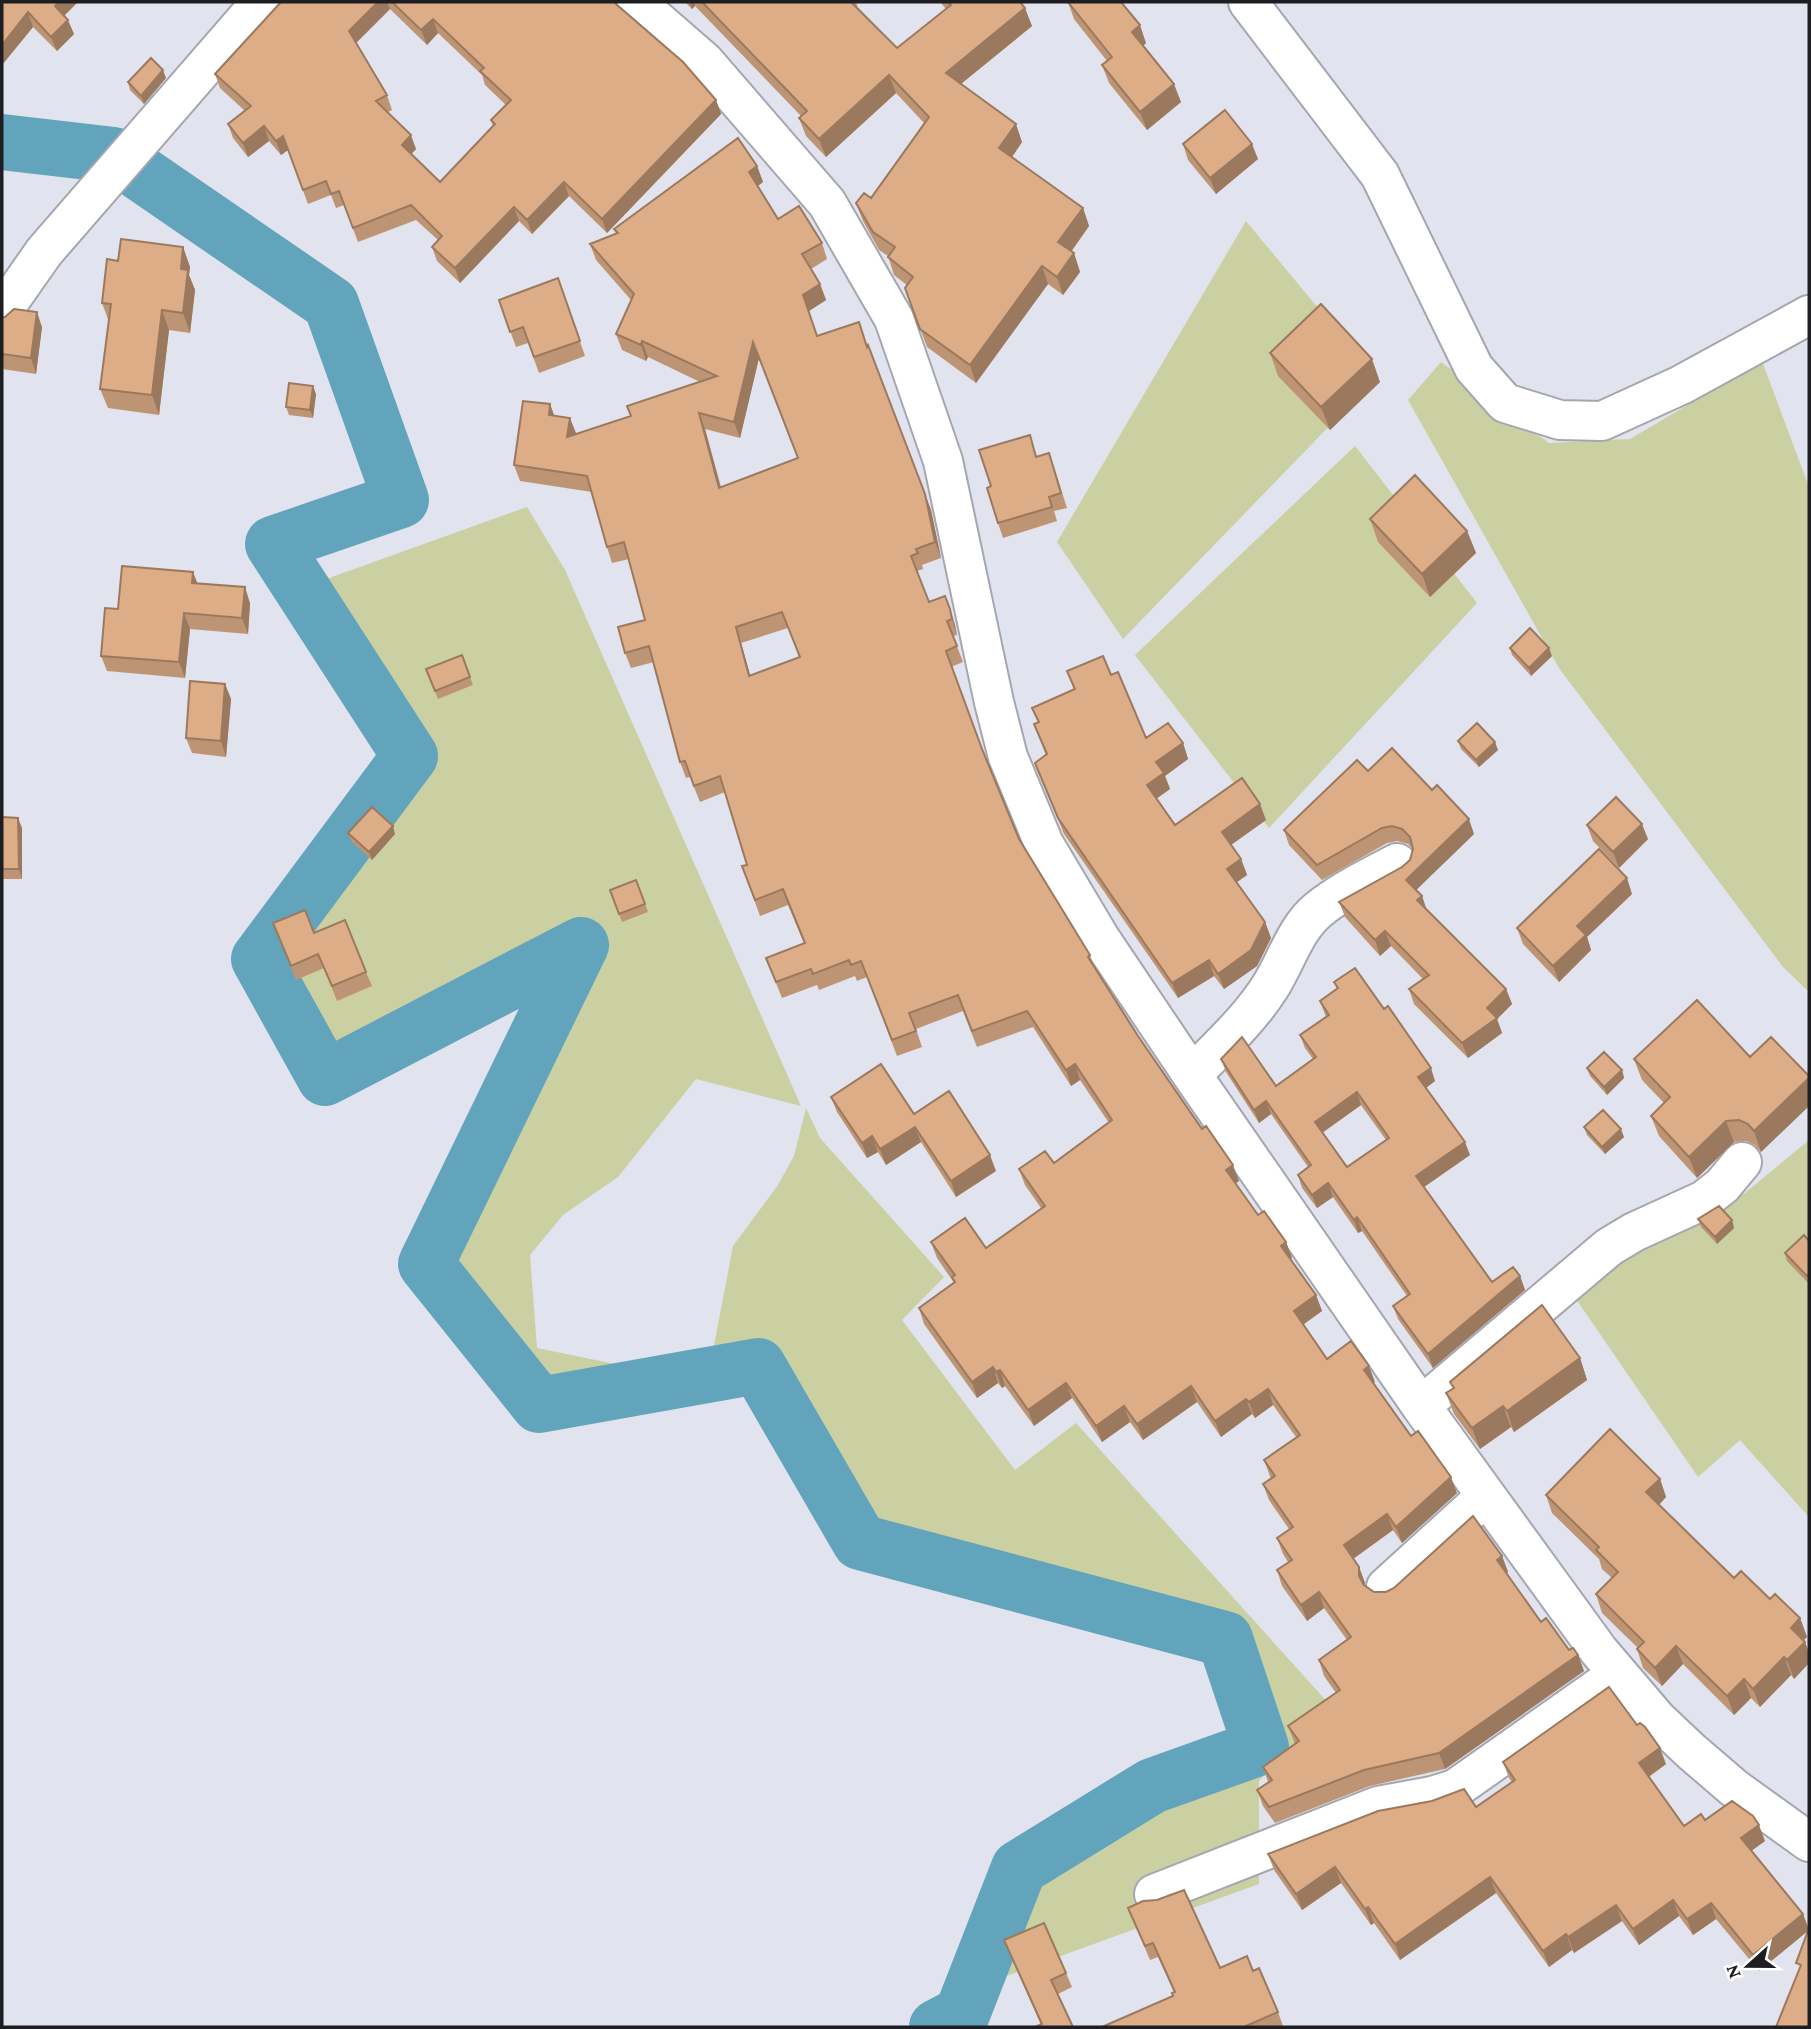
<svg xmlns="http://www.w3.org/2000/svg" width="1811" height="2029" font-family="'Crimson Pro',serif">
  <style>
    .green { fill: #cbd0a2 }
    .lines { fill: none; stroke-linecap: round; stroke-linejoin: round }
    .river { stroke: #62a4bc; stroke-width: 56 }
    .minor-casing { stroke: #a4a6b0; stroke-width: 42 }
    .minor { stroke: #fff; stroke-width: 38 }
    .wall { fill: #be9574; fill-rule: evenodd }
    .shaded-wall { fill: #9b795e }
    .building { fill: #ddad87; stroke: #9b795e; stroke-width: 2; fill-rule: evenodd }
  </style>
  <rect width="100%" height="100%" fill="#e1e3ee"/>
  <path class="green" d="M1246,221L1376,378L1123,639L1057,542Z
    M1762,361L1809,487V992L1783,967L1559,668L1408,400L1441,362L1549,443L1630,439Z
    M1355,446L1477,603L1269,828L1135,655Z
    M527,507L565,570L801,1106L696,1079L618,1177L563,1215L530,1255L537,1348L615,1364L712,1356L733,1246L778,1185L794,1156L806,1108L820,1138L944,1277L902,1320L1015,1470L1076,1423L1330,1705L1259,1781V1884L951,1996L1008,1847L1120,1774L1231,1739L1205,1654L843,1552L744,1392L523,1427L435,1311L402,1249L543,982L316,1103L239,949L393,755L282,595Z
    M1809,1140V1517L1740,1440L1698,1477L1574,1296L1634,1232L1745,1193Z"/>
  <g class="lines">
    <path class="river" d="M2,142L114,155L331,304L401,500L273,544L410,756L259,959L325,1078L581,945L426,1264L539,1405L758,1366L860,1542L1225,1639L1261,1747L1152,1786L1019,1868L962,2014L937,2027"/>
    <defs>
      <path id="minor" d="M636,2L704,61L827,203L894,319L943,461L994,702L1008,757L1044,844L1100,938L1192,1075L1421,1406L1599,1651L1657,1719L1692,1752L1734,1788L1809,1842
        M1248,2L1380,175L1474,368L1505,403L1560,420L1602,421L1681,385L1809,315
        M2,312L44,252L261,2
        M1192,1075C1219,1047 1249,1020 1270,987C1286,962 1295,929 1318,910C1341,891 1371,877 1397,863
        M1421,1406L1609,1247L1634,1232L1704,1200L1722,1186L1742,1162
        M1386,1587L1486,1496
        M1154,1894L1378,1806L1432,1796L1455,1789L1618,1674"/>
    </defs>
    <use href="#minor" class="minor-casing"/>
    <use href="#minor" class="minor"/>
  </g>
  <path class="wall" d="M2,2L64,16L74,34L57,51L33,27L2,65Z
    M281,2H615L616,4L716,100L721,114L607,233L569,196L532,234L519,221L460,283L437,261L432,247L438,240L416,220L358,242L344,205L336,208L331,195L308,204L288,150L281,155L269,141L248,157L233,138L228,124L245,111L220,88L215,74ZM390,9L427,45L438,33L482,75L485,85L506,105L491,120L493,126L440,182L411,154L416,149L388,112L392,110L387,95L356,43Z
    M685,2H856L858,8L897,48L946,9L940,2H1020L1032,26L961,84L1022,142L1012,157L1083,208L1089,226L1071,252L1074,253L1080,272L1063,295L1048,284L976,383L927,347L905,288L908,286L894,275L888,256L879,250L863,221L856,203L871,198L924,123L896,93L826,157L806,136L799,118L801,116L695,6L692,9Z
    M1068,2L1146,43L1143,46L1181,102L1147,130L1109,83L1102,65L1107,61L1074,19Z
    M166,78L144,104L130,90L128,82Z
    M1183,144L1258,159L1216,194L1188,160Z
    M757,166L763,182L758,186L778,219L822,243L827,259L811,269L820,284L826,300L809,311L817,336L867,346L931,510L941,558L922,565L923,569L917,571L929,602L945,596L955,625L957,635L953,636L963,662L951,667L982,749L1019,839L1090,955L1094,967L1138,1036L1239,1181L1235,1184L1258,1215L1286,1242L1292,1258L1291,1259L1316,1295L1322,1311L1303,1325L1327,1359L1375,1382L1373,1383L1411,1436L1457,1493L1402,1543L1393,1530L1353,1559L1359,1567L1365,1583V1586L1374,1592H1386L1502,1556L1508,1572L1506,1573L1541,1622L1569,1650L1578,1655L1584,1671L1445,1769L1370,1786L1275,1823L1263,1806L1257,1790L1268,1782L1263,1767L1295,1744L1288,1726L1336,1693L1324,1676L1319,1660L1347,1640L1324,1608L1307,1621L1282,1586L1277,1570L1288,1562L1283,1554L1277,1538L1289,1529L1269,1500L1263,1484L1271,1479L1264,1460L1296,1437L1273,1405L1255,1418L1252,1414L1221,1437L1197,1402L1143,1440L1130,1422L1102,1442L1072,1398L1034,1426L1005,1386L1002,1388L998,1383L977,1398L924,1324L919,1308L954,1283L937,1258L931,1242L986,1248L1041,1208L1025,1185L1019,1169L1054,1163L1109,1123L1080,1080L1071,1086L1033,1027L977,1047L963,1011L916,1029L922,1047L897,1056L867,977L857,981L855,976L819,990L817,985L782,998L766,958L804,943L788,905L760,916L742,866L747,865L725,792L700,802L690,777L686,778L680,762L654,662L631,668L625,653L645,620L629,559L612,563L607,547L592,492L520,481L514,465L554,416L576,434L631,416L700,382L648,357L646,361L622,350L616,334L631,300L596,260L590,244L616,234L614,229ZM759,358L798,458L721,487L705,429L740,438ZM788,628L799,657L750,676L741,643Z
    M183,247L190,267L189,275L195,290L190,333L169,330L159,415L108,408L100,389L109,322L102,303L118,261Z
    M558,278L585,356L539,373L528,343L516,347L499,300Z
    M2,317H5L42,327L36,374L2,369Z
    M1270,353L1380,382L1330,430L1278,376Z
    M316,394L313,418L289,415L286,407Z
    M1037,457L1054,467L1067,508L1054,511L1057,521L1003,538L998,523L991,486Z
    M1370,519L1467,531L1476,553L1430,597L1378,542Z
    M198,583L250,603L248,634L190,629L185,678L107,671L101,656L118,609Z
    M1510,648L1552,656L1531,676L1512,655Z
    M462,655L473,685L438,699L426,669Z
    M1067,671L1111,675L1146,738L1183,743L1188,759L1165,776L1170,789L1156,799L1175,825L1266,820L1231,845L1241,859L1247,875L1236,882L1265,922L1271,938L1257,966L1224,989L1214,976L1178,998L1064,834L1035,763L1046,755L1034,724L1038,723L1032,708L1074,690Z
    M225,684L231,699L226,757L192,753L186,738Z
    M1458,741L1498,750L1479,767L1461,749Z
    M1368,771L1474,834L1416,890L1422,896L1426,909L1506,989L1512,1004L1497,1019L1502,1033L1468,1058L1414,1004L1409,989L1423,979L1391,946L1380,956L1345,917L1339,902L1402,867L1410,860L1413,849L1408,844L1397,841L1387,843L1322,880L1289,845L1284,830Z
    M2,817L22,828V879H2Z
    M1587,825L1648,839L1619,868L1593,841Z
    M348,833L395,834L372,860L351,841Z
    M636,880L648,912L622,922L610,890Z
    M1632,894L1587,937L1591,950L1559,982L1523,944L1517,928Z
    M273,923L314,933L366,972L372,986L337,1001L324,968L296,980Z
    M1334,982L1435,1081L1426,1088L1470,1155L1424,1187L1492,1282L1520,1276L1525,1290L1433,1368L1398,1319L1393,1306L1407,1296L1362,1231L1358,1233L1333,1197L1317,1208L1302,1188L1298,1175L1308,1167L1271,1114L1259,1123L1226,1072L1221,1059L1276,1086L1313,1059L1305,1048L1300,1035L1326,1017L1320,1001L1337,989ZM1361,1105L1386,1140L1347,1167L1322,1133Z
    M1750,1057L1809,1076V1106L1761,1152L1755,1145L1746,1141L1734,1142L1697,1178L1659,1136L1651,1116L1664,1103L1642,1080L1634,1059Z
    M1587,1068L1622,1070L1624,1078L1607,1095L1590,1076Z
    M831,1097L914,1114L996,1171L956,1197L921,1142L886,1165L878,1152L867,1158L837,1112Z
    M1584,1127L1624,1137L1605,1154L1587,1135Z
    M1698,1219L1732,1220L1734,1228L1717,1244L1701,1227Z
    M1809,1241V1284L1787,1261L1785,1253Z
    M1580,1358L1587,1380L1514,1432L1511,1427L1480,1449L1454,1414L1446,1393L1453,1389L1450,1382Z
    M1660,1479L1666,1497L1659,1505L1734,1578L1800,1618L1807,1637L1803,1640L1805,1642L1809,1653V1663L1794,1679L1791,1675L1760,1707L1751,1698L1734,1715L1683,1664L1662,1686L1643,1668L1637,1649L1638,1648L1602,1613L1596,1594L1612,1578L1602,1569L1599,1559L1552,1513L1546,1495Z
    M1503,1762L1666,1764L1649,1777L1684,1826L1705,1820L1765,1841L1751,1851L1803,1914L1809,1930L1759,1971L1716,1919L1693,1935L1679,1916L1639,1945L1622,1921L1574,1953L1572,1950L1549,1967L1496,1893L1400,1960L1374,1923L1371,1925L1341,1883L1302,1910L1274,1870L1268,1854L1476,1807L1512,1782L1509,1778Z
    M1128,1908L1220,1968L1253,1971L1278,2012L1283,2026L1281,2027H1102L1173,1996L1174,1992L1158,1957L1150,1960Z
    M1004,1940L1066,1973L1072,1987L1058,1994L1041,2025L1010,1954Z"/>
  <path class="shaded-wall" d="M59,2H78L60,20L55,6Z
    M378,2H387L390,9L354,45L349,31Z
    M689,2H694L695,6L692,9Z
    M1025,8L1032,26L952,91L946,73Z
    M28,12L33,27L2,65V45Z
    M433,19L438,33L427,45L421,30Z
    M68,20L74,34L57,51L51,37Z
    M1140,25L1146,43L1138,50L1132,32Z
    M163,70L166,78L144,104L141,96Z
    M889,75L896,93L826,157L819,139Z
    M1174,84L1181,102L1147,130L1140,112Z
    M716,100L721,114L607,233L602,219Z
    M1016,124L1022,142L1006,166L999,148Z
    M264,126L269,141L248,157L243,143Z
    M411,135L416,149L407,159L402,145Z
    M283,136L288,150L281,155L276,141Z
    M1252,144L1258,159L1216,194L1210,178Z
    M757,166L763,182L755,188L749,172Z
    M564,182L569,196L532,234L527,220Z
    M514,207L519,221L460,283L455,268Z
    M1083,208L1089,226L1065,260L1058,242Z
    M183,247L190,267L189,275L195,290L190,333L183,313L181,269Z
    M1074,253L1080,272L1063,295L1057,277Z
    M1042,266L1048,284L976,383L970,365Z
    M820,284L826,300L809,311L823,352L803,295Z
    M162,310L169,330L159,415L152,395Z
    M37,312L42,327L36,374L31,358Z
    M642,341L648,357L646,361L641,345Z
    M753,342L759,358L740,438L734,422Z
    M1372,359L1380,382L1330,430L1321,407Z
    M313,386L316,394L313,418L310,410Z
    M550,404L556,420L549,415Z
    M699,413L705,429L725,504L719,488Z
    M570,418L576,433L573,453L567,437Z
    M925,494L931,510L941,558L935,542Z
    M1467,531L1476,553L1430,597L1422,574Z
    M193,572L199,587L192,583Z
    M245,587L250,603L248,634L242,618Z
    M950,609L955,625L957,635L952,619Z
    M184,613L190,629L185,678L179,662Z
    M736,627L741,643L755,692L749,676Z
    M1549,648L1552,656L1531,676L1529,668Z
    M225,684L231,699L226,757L221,741Z
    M1495,742L1498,750L1479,767L1476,760Z
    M1183,743L1188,759L1165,776L1170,789L1153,801L1147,785L1156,762Z
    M1260,804L1266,820L1228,847L1222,832Z
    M18,818L22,828V879L19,869Z
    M1469,819L1474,834L1411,895L1406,880Z
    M1642,824L1648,839L1619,868L1613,852Z
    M393,826L395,834L372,860L369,852Z
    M1241,859L1247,875L1233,885L1227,869Z
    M1627,878L1632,894L1587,937L1591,950L1559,982L1553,966L1577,926Z
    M1422,896L1427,911L1417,900Z
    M1265,922L1271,938L1257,966L1224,989L1218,974Z
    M1385,931L1391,946L1380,956L1375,940Z
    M1209,960L1214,976L1178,998L1172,983Z
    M1506,989L1512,1004L1497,1019L1502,1033L1468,1058L1462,1043L1487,1008Z
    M1075,1064L1080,1080L1071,1086L1066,1070Z
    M1431,1068L1435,1081L1423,1090L1418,1077Z
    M1622,1070L1624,1078L1607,1095L1604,1087Z
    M1809,1078V1106L1761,1152L1754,1131Z
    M1357,1092L1361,1105L1319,1135L1315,1122Z
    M1266,1101L1271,1114L1259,1123L1254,1110Z
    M1726,1121L1734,1142L1697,1178L1689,1157Z
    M915,1127L921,1142L886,1165L880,1149Z
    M1621,1129L1624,1137L1605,1154L1602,1147Z
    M872,1136L878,1152L867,1158L862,1143Z
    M1465,1142L1470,1155L1421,1189L1416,1176Z
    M990,1155L996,1171L956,1197L951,1181Z
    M1233,1165L1239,1181L1232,1186L1226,1170Z
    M1328,1183L1333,1197L1317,1208L1312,1195Z
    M1357,1217L1362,1231L1358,1233L1354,1220Z
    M1732,1220L1734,1228L1717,1244L1715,1237Z
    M1286,1242L1292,1258L1287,1261L1281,1246Z
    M1520,1276L1525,1290L1433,1368L1428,1354Z
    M1316,1295L1322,1311L1299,1327L1294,1311Z
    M1580,1358L1587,1380L1514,1432L1507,1411Z
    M1369,1366L1375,1382L1370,1386L1364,1370Z
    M993,1367L998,1383L977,1398L972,1382Z
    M1000,1370L1005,1386L1002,1388L996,1372Z
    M1066,1383L1072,1398L1034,1426L1028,1410Z
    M1191,1386L1197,1402L1143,1440L1137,1424Z
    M1268,1389L1273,1405L1255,1418L1249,1402Z
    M1246,1399L1252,1414L1221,1437L1215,1421Z
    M1124,1406L1130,1422L1102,1442L1096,1426Z
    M1503,1406L1511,1427L1480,1449L1472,1428Z
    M1451,1477L1457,1493L1402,1543L1396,1527Z
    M1660,1479L1666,1497L1653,1511L1646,1492Z
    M1387,1514L1393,1530L1350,1561L1344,1545Z
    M1502,1556L1508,1572L1503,1576L1497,1560Z
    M1359,1567L1365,1583V1592L1359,1576Z
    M1319,1592L1324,1608L1307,1621L1301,1605Z
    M1800,1618L1807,1637L1798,1646L1791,1628Z
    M1805,1642L1809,1653V1663L1794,1679L1787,1660Z
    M1676,1646L1683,1664L1662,1686L1655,1668Z
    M1578,1655L1584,1671L1445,1769L1439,1753Z
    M1784,1657L1791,1675L1760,1707L1753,1689Z
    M1744,1679L1751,1698L1734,1715L1727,1696Z
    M1660,1748L1666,1764L1645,1779L1639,1763Z
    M1759,1825L1765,1841L1747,1854L1741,1838Z
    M1335,1867L1341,1883L1302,1910L1296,1894Z
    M1490,1877L1496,1893L1400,1960L1395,1944Z
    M1673,1900L1679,1916L1639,1945L1633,1929Z
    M1711,1903L1716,1919L1693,1935L1687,1919Z
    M1616,1905L1622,1921L1574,1953L1568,1937Z
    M1368,1907L1374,1923L1371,1925L1365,1909Z
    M1803,1914L1809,1930L1759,1971L1753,1955Z
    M1566,1934L1572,1950L1549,1967L1543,1951Z"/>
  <path class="building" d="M2,2H59L55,6L68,20L51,37L28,12L2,45Z
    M281,2H378L349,31L387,95L376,101L411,135L402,145L440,182L495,124L491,120L511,100L480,71L484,68L433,19L421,30L392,2H615L616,4L683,62L716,100L602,219L564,182L527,220L514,207L455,268L432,247L442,236L411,205L353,228L339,191L331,194L326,181L303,190L283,136L276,141L264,126L243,143L228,124L251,106L215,74Z
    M702,2H851L897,48L951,5L948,2H1020L1025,8L946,73L1016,124L999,148L1083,208L1058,242L1074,253L1057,277L1042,266L970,365L920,329L905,288L913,277L888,257L895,247L873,232L856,203L864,193L871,198L929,117L889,75L819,139L799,118L807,111Z
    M1068,2H1121L1140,25L1132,32L1174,84L1140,112L1102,65L1112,57Z
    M151,58L163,70L141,96L128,82Z
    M1225,110L1252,144L1210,178L1183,144Z
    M738,138L757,166L749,172L778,219L799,206L822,243L802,254L820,284L803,295L817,336L859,322L867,347L868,345L925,494L935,542L916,549L918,553L911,556L929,602L945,596L950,609L952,619L947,621L957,646L946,651L982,749L1019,839L1090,955L1088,957L1138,1036L1202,1129L1206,1126L1233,1165L1226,1170L1258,1215L1264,1211L1286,1242L1281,1246L1316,1295L1294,1311L1327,1359L1351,1341L1369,1366L1364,1370L1411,1436L1418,1431L1451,1477L1396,1527L1387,1514L1344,1545L1359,1567V1576L1364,1585L1374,1592H1386L1394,1588L1473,1516L1502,1556L1497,1560L1541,1622L1546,1618L1569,1650L1573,1648L1578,1655L1439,1753L1364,1770L1269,1807L1257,1790L1272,1780L1263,1767L1299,1741L1288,1726L1340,1690L1319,1660L1351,1637L1319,1592L1301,1605L1277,1570L1292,1560L1277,1538L1293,1527L1263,1484L1275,1476L1264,1460L1300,1435L1268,1389L1249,1402L1246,1399L1215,1421L1191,1386L1137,1424L1124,1406L1096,1426L1066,1383L1028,1410L1000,1370L996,1372L993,1367L972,1382L919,1308L955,1282L952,1277L955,1275L931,1242L965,1218L986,1248L1045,1206L1019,1169L1045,1151L1054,1163L1112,1120L1075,1064L1066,1070L1027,1011L972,1031L958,995L909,1013L916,1031L892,1040L861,961L851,965L849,960L813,974L811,969L776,982L766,958L805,943L783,889L755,900L742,866L747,865L720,776L694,786L685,761L680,762L649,646L625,653L618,627L645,620L624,542L607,547L587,476L514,465L523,401L550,404L549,415L570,418L567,437L631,416L627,406L717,376L642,341L641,345L616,334L634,294L590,244L618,233L614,229ZM753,342L798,458L719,488L699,413L734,422ZM782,612L800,657L749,676L736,627Z
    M121,239L183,247L181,269L188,270L183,313L162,310L152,395L100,389L111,304L102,303L107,259L118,261Z
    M558,278L580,341L534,357L523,327L510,332L499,300Z
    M1321,304L1372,359L1321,407L1270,353Z
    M14,309L37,312L31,358L2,354V317H5Z
    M289,383L313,386L310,410L286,407Z
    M1030,435L1036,457L1049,453L1061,493L1049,497L1052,507L998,523L987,488L991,486L979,450Z
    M1415,475L1467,531L1422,574L1370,519Z
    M122,566L193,572L192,583L245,587L242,618L184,613L179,662L101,656L105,608L118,609Z
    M1530,628L1549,648L1529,668L1510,648Z
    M462,655L470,677L435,691L426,669Z
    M1103,656L1111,675L1118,672L1146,738L1168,723L1183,743L1156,762L1164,773L1147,785L1175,825L1242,778L1260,804L1222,832L1241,859L1227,869L1265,922L1251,950L1218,974L1209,960L1172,983L1058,818L1035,763L1047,754L1034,724L1039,722L1032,708L1075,689L1067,671Z
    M190,681L225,684L221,741L186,738Z
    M1477,723L1495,742L1476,760L1458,741Z
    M1392,748L1432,790L1437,785L1469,819L1406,880L1422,896L1417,900L1506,989L1487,1008L1497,1018L1462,1043L1409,989L1429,975L1385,931L1375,940L1339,902L1402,867L1410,860L1413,849L1410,837L1402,829L1392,826L1382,828L1317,865L1284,830L1357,760L1368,771Z
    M1616,797L1642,824L1613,852L1587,825Z
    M372,807L393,826L369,852L348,833Z
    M2,817L18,818L19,869H2Z
    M1599,849L1627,878L1577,926L1586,935L1553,966L1517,928Z
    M636,880L645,904L619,914L610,890Z
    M305,910L314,933L345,920L366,972L332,986L318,954L291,966L273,923Z
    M1355,968L1384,1009L1388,1006L1431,1068L1418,1077L1465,1142L1416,1176L1492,1282L1513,1267L1520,1276L1428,1354L1393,1306L1410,1294L1357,1217L1354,1220L1328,1183L1312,1195L1298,1175L1311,1165L1266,1101L1254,1110L1221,1059L1242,1037L1276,1086L1316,1057L1300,1035L1329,1015L1320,1001L1338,988L1334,982ZM1357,1092L1389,1138L1347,1167L1315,1122Z
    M1697,1000L1750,1057L1771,1037L1809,1076V1078L1754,1131L1748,1124L1739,1120L1726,1121L1689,1157L1651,1116L1670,1097L1634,1059Z
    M1604,1052L1622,1070L1604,1087L1587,1068Z
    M881,1064L914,1114L949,1091L990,1155L951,1181L915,1127L880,1149L872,1136L862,1143L831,1097Z
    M1603,1110L1621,1129L1602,1147L1584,1127Z
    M1719,1206L1732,1220L1715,1237L1698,1219Z
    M1804,1235L1809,1241V1274L1807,1276L1785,1253Z
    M1542,1305L1580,1358L1507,1411L1503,1406L1472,1428L1446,1393L1454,1388L1450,1382Z
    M1610,1429L1660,1479L1646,1492L1734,1578L1741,1571L1770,1599L1775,1594L1800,1618L1791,1628L1805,1642L1787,1660L1784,1657L1753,1689L1744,1679L1727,1696L1676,1646L1655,1668L1637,1649L1644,1642L1596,1594L1618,1572L1596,1550L1599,1547L1546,1495Z
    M1609,1687L1637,1725L1640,1723L1645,1727L1660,1748L1639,1763L1684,1826L1701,1814L1705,1820L1732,1801L1753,1816L1759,1825L1741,1838L1803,1914L1753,1955L1711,1903L1687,1919L1673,1900L1633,1929L1616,1905L1568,1937L1566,1934L1543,1951L1490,1877L1395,1944L1368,1907L1365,1909L1335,1867L1296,1894L1268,1854L1378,1811L1432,1801L1464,1789L1476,1807L1515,1780L1503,1762Z
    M1184,1890L1220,1968L1247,1956L1253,1971L1259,1968L1278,2012L1246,2026V2027H1102L1173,1996L1172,1993L1175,1992L1153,1943L1145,1946L1128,1908L1143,1901L1157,1900Z
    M1044,1923L1066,1973L1051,1980L1073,2027H1035L1042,2024L1004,1940Z
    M1809,1928V2027H1776L1801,1965L1796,1963Z"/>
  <rect width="1811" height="2029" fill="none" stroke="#1e1e22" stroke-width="7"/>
  <g transform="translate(1748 1966) rotate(249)" stroke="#ffffff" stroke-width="5" paint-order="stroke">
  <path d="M0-5L12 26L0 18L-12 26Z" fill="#1e1e22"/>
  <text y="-10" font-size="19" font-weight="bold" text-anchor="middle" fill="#1e1e22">N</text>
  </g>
</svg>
